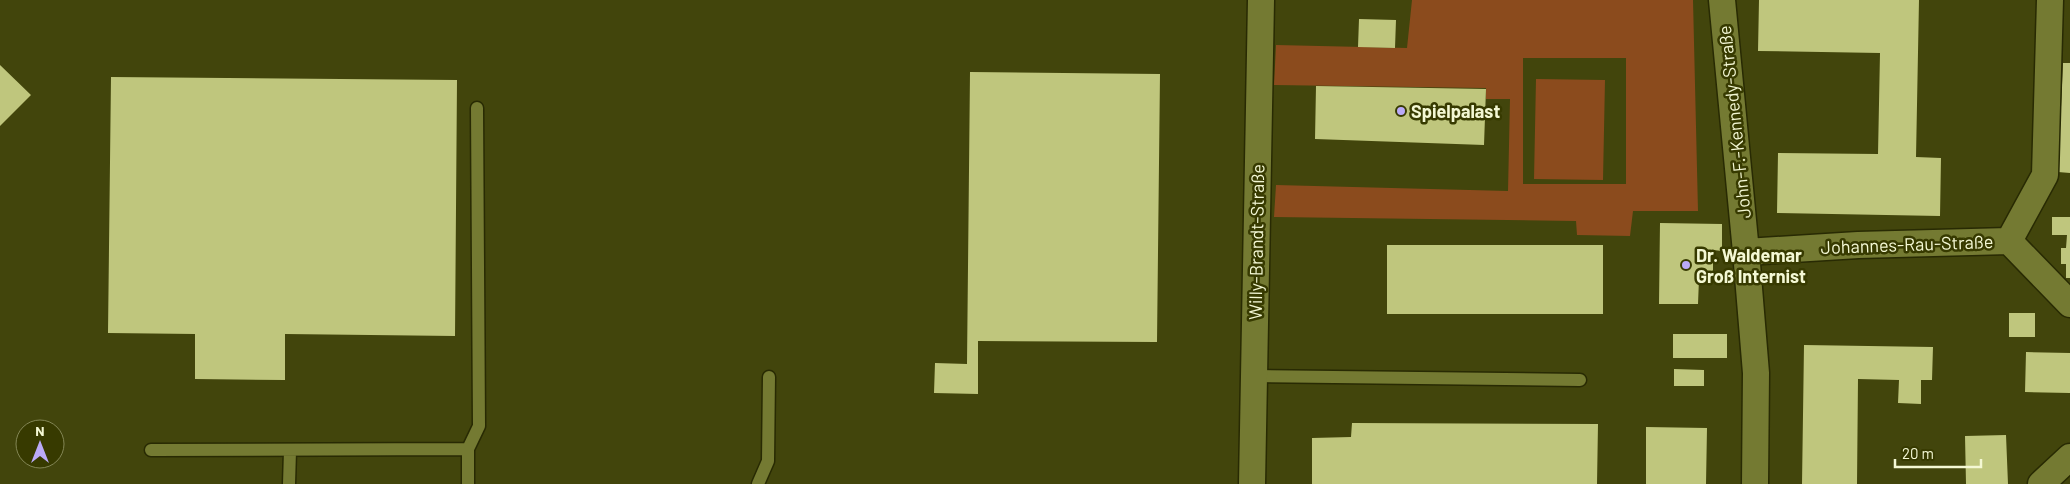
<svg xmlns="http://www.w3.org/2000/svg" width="2070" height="484" font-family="Barlow,sans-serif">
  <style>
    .green { fill: #8b4b1d; fill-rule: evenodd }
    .building { fill: #bfc67d }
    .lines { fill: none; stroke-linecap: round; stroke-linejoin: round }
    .lane-casing { stroke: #282a03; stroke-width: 15 }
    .street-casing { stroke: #282a03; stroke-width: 29 }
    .lane { stroke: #747a32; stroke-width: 12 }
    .street { stroke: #747a32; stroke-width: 26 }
    .poi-dot { fill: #baaaf7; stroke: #373a00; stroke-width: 2 }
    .labels { text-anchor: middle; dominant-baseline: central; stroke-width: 5; stroke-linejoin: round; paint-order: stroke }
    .poi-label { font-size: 18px; font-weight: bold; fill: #f4f8d4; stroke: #373a00; text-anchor: start }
    .street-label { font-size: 18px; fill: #f4f8d4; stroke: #373a00 }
  </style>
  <rect width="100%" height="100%" fill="#42450c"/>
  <path class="green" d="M1412,0H1693L1698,211H1633L1630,236L1577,235L1576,221L1274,217L1276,185L1508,191L1510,99H1486V88L1274,85L1276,45L1407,48ZM1523,58H1626V184H1523Z
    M1536,79L1605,80L1603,180L1534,179Z"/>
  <path class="building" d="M1759,0H1919L1916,157L1941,158L1940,216L1777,213L1778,153L1878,154L1880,53L1758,51Z
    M1359,19L1396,20L1395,48L1358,47Z
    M2063,63H2070V173L2058,172Z
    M0,65L31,95L0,126Z
    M970,72L1160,74L1157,342L978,341V394L934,393L935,363L967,364Z
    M111,77L457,80L455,336L285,334V380L195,379V334L108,333Z
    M1316,86L1486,89L1484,145L1315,139Z
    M2052,217H2070V278H2066V264H2061V248H2066L2067,235H2052Z
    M1660,223L1722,224V251L1713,250V279H1699L1698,304H1659Z
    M1387,245H1603V314H1387Z
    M2009,313H2035V337H2009Z
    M1673,334H1727V358H1673Z
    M1804,345L1933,347L1932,380H1921V404L1898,403L1899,380L1858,379L1857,484H1802Z
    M2026,352L2070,353V393L2025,392Z
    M1674,369L1704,370V386H1674Z
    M1352,423L1598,424L1597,484H1312V438L1351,437Z
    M1646,427L1707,428L1706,484H1646Z
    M2006,435L2008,484H1966L1965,436Z"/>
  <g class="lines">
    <defs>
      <path id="lane" d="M1254,376L1580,380
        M151,450L468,449
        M289,484L290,451
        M468,484V449L479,426L477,108
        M758,484L768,461L769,377"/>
      <path id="street" d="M1722,0L1746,252L1756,373L1755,484
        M2009,241L2070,304
        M1746,252L1858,245L2009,241L2045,175L2050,0
        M1252,484L1261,0
        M2041,484L2070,457"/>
    </defs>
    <use href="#lane" class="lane-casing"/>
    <use href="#street" class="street-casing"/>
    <use href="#lane" class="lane"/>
    <use href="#street" class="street"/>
  </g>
  <g class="poi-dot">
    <circle cx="1401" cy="111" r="5"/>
    <circle cx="1686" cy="265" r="5"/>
  </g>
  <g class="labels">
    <g class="poi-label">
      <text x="1411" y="111">Spielpalast</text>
      <text x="1696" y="255">Dr. Waldemar<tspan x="1696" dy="21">Groß Internist</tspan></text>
    </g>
    <g class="street-label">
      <text transform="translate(1734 122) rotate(-96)">John-F.-Kennedy-Straße</text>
      <text transform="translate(1256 242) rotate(-89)">Willy-Brandt-Straße</text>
      <text transform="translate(1907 244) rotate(-2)">Johannes-Rau-Straße</text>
    </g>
  </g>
  <g transform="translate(40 444)"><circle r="24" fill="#373a00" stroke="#838655"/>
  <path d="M0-4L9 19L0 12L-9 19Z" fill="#baaaf7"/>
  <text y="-8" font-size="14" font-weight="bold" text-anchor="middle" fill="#f4f8d4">N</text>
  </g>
  <path d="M1895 459v8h86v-8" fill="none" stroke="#f4f8d4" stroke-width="2.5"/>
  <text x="1902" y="459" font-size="15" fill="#f4f8d4" stroke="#373a00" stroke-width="4" paint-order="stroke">20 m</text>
</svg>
